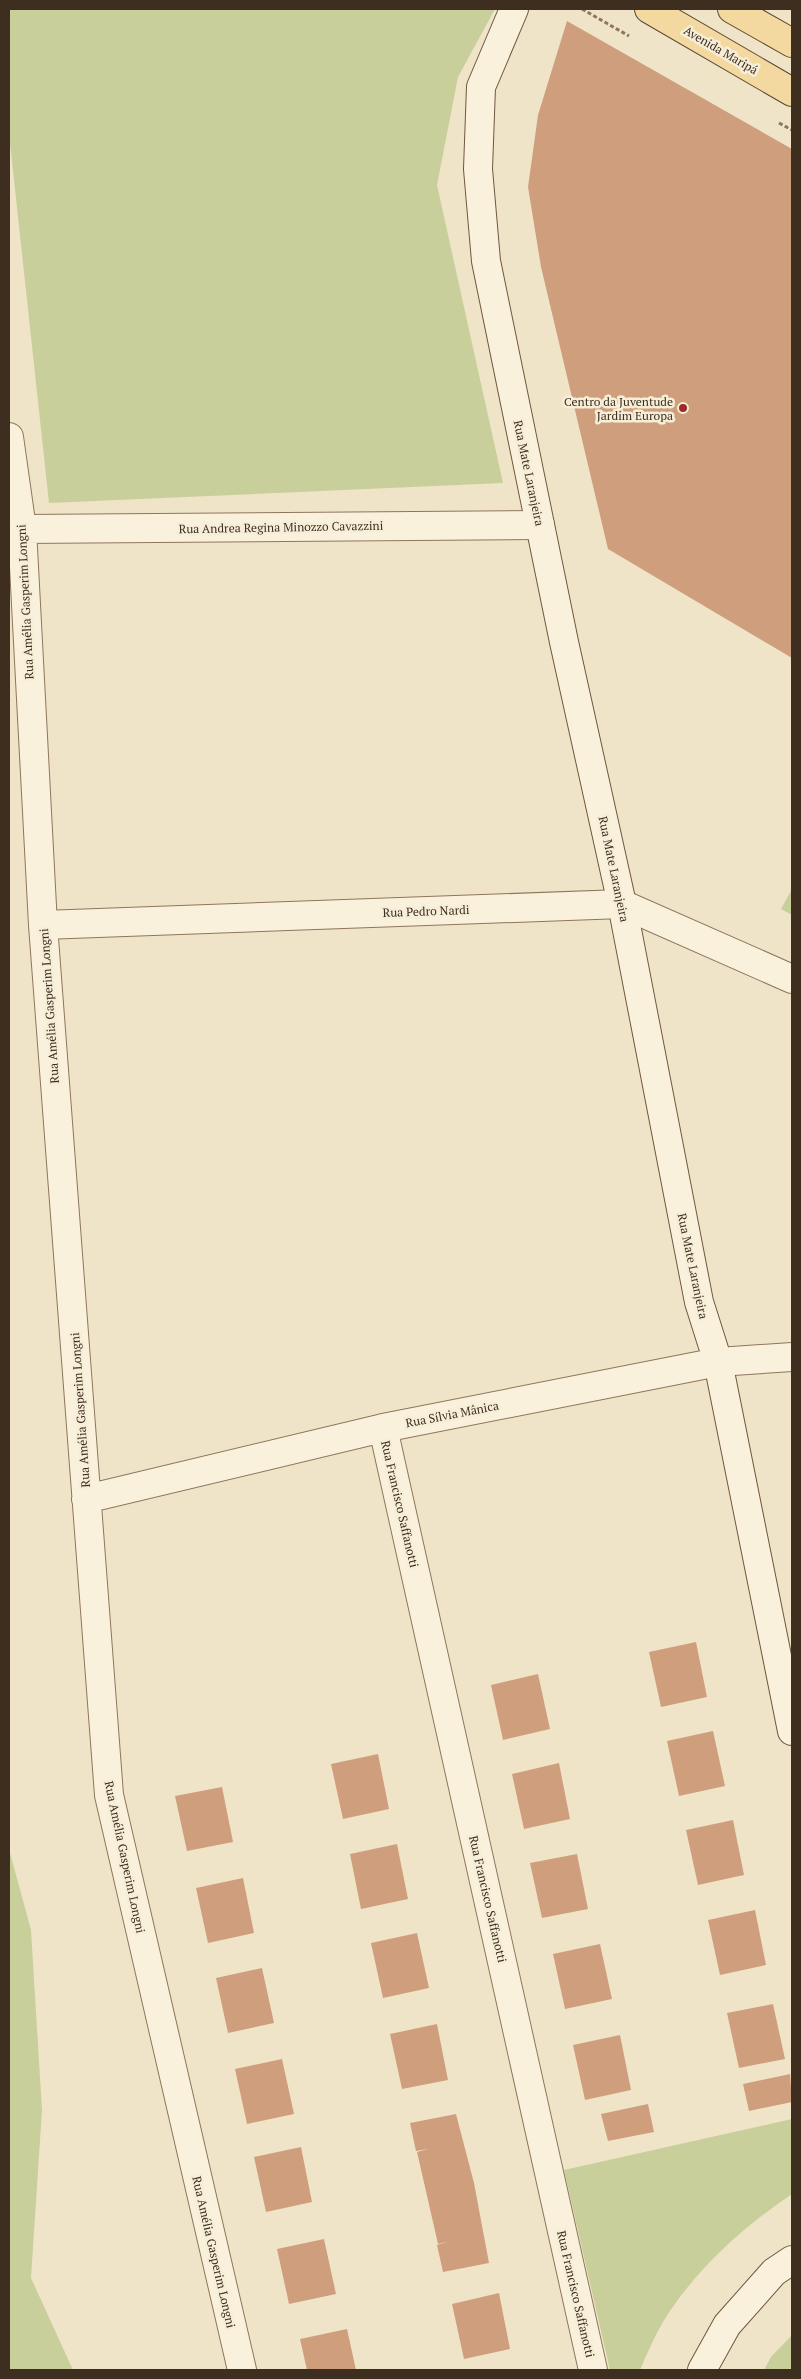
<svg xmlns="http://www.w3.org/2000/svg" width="801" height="2379" font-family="'PT Serif',serif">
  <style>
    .green { fill: #c9cf9b }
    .building { fill: #cf9f7d }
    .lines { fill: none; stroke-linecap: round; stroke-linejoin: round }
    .street-casing { stroke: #8d765c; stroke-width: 30 }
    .secondary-casing { stroke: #6f573f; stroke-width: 30 }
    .primary-casing { stroke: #5b4430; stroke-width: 30 }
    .path { stroke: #8d765c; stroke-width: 3; stroke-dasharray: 4 2.5; stroke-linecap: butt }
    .street { stroke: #faf1dc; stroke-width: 28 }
    .secondary { stroke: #faf1dc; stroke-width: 28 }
    .primary { stroke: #f3d9a0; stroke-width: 28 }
    .poi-dot { fill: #9e2a2b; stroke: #f7eed8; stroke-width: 2 }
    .labels { text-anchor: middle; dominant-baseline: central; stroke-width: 5; stroke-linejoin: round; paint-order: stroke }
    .street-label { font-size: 12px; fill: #3d2e20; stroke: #f7eed8 }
    .poi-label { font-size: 12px; fill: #3d2e20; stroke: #f7eed8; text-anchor: end }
  </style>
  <rect width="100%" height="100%" fill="#f0e4c8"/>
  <path class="green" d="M9,9H495L458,77L437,185L503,483L49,503L9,134Z
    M792,889V915L781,909Z
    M9,1849L31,1930L42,2110L31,2278L73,2370H9Z
    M792,2119V2194C743,2227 694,2271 663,2322C654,2337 647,2354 640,2370H610L564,2170Z
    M792,2335V2370H764L771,2357Z"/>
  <path class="building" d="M567,21L792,149V658L608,549L541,267L528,187L538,115Z
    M696,1642L707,1697L661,1707L649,1652Z
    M538,1674L550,1729L503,1740L491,1685Z
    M713,1731L725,1786L679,1796L667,1741Z
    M378,1754L389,1809L343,1819L331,1764Z
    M559,1763L570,1819L524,1829L512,1774Z
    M222,1787L233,1842L187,1851L175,1796Z
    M733,1820L744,1875L698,1885L686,1830Z
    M397,1844L408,1899L361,1909L350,1854Z
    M577,1854L588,1909L542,1918L530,1863Z
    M243,1878L254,1933L208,1943L196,1888Z
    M755,1910L766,1965L720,1975L708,1920Z
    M417,1933L429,1988L383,1998L371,1943Z
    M600,1944L612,1999L565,2009L553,1954Z
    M262,1968L274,2023L228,2033L216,1978Z
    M773,2004L785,2059L739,2068L727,2013Z
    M437,2024L448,2080L402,2089L390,2034Z
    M620,2035L631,2090L585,2100L573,2045Z
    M282,2059L294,2114L247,2124L235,2069Z
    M790,2074L792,2102L749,2111L743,2084Z
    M648,2104L654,2132L608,2141L601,2114Z
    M456,2114L474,2183L489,2263L443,2272L437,2245L447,2242L438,2244L417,2152L428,2149L416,2151L410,2123Z
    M301,2147L312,2202L266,2212L254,2157Z
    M324,2239L336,2294L289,2304L277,2249Z
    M499,2293L510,2349L464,2359L452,2304Z
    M347,2329L356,2370H307L300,2339Z"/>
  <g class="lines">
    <defs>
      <path id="street" d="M9,437L22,529L43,925L109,1795L242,2370
        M22,529L540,525
        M43,925L622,904L792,979
        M383,1428L593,2370
        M86,1499L383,1428L718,1362L792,1357"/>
      <path id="secondary" d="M514,9L481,87L478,169L486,261L564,642L622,904L699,1302L718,1362L792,1731
        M702,2370L727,2325L774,2272L792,2260"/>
      <path id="primary" d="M649,9L792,92
        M732,9L792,43"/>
    </defs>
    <use href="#street" class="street-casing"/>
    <use href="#secondary" class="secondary-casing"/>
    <use href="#primary" class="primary-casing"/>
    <path class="path" d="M582,9L629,36
      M779,123L792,130"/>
    <use href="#street" class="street"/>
    <use href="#secondary" class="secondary"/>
    <use href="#primary" class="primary"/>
  </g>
  <circle class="poi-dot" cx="683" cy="408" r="5"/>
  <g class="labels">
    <g class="street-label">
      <text transform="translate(721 50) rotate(30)">Avenida Maripá</text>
      <text transform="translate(529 473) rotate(78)">Rua Mate Laranjeira</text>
      <text transform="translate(281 527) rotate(-1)">Rua Andrea Regina Minozzo Cavazzini</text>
      <text transform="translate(25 602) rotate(-93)">Rua Amélia Gasperim Longni</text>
      <text transform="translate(614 869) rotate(78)">Rua Mate Laranjeira</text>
      <text transform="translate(426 911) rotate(-2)">Rua Pedro Nardi</text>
      <text transform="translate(49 1006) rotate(-94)">Rua Amélia Gasperim Longni</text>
      <text transform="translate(693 1266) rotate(78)">Rua Mate Laranjeira</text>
      <text transform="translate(80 1410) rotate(-94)">Rua Amélia Gasperim Longni</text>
      <text transform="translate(452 1414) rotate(-11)">Rua Sílvia Mânica</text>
      <text transform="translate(400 1504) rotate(77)">Rua Francisco Saffanotti</text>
      <text transform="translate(125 1857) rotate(78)">Rua Amélia Gasperim Longni</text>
      <text transform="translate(488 1899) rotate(77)">Rua Francisco Saffanotti</text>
      <text transform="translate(214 2252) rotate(77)">Rua Amélia Gasperim Longni</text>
      <text transform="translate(576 2294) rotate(77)">Rua Francisco Saffanotti</text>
    </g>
    <g class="poi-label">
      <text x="673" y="401">Centro da Juventude<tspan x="673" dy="14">Jardim Europa</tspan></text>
    </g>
  </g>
  <rect width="801" height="2379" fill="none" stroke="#3d2e20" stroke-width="20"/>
</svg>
